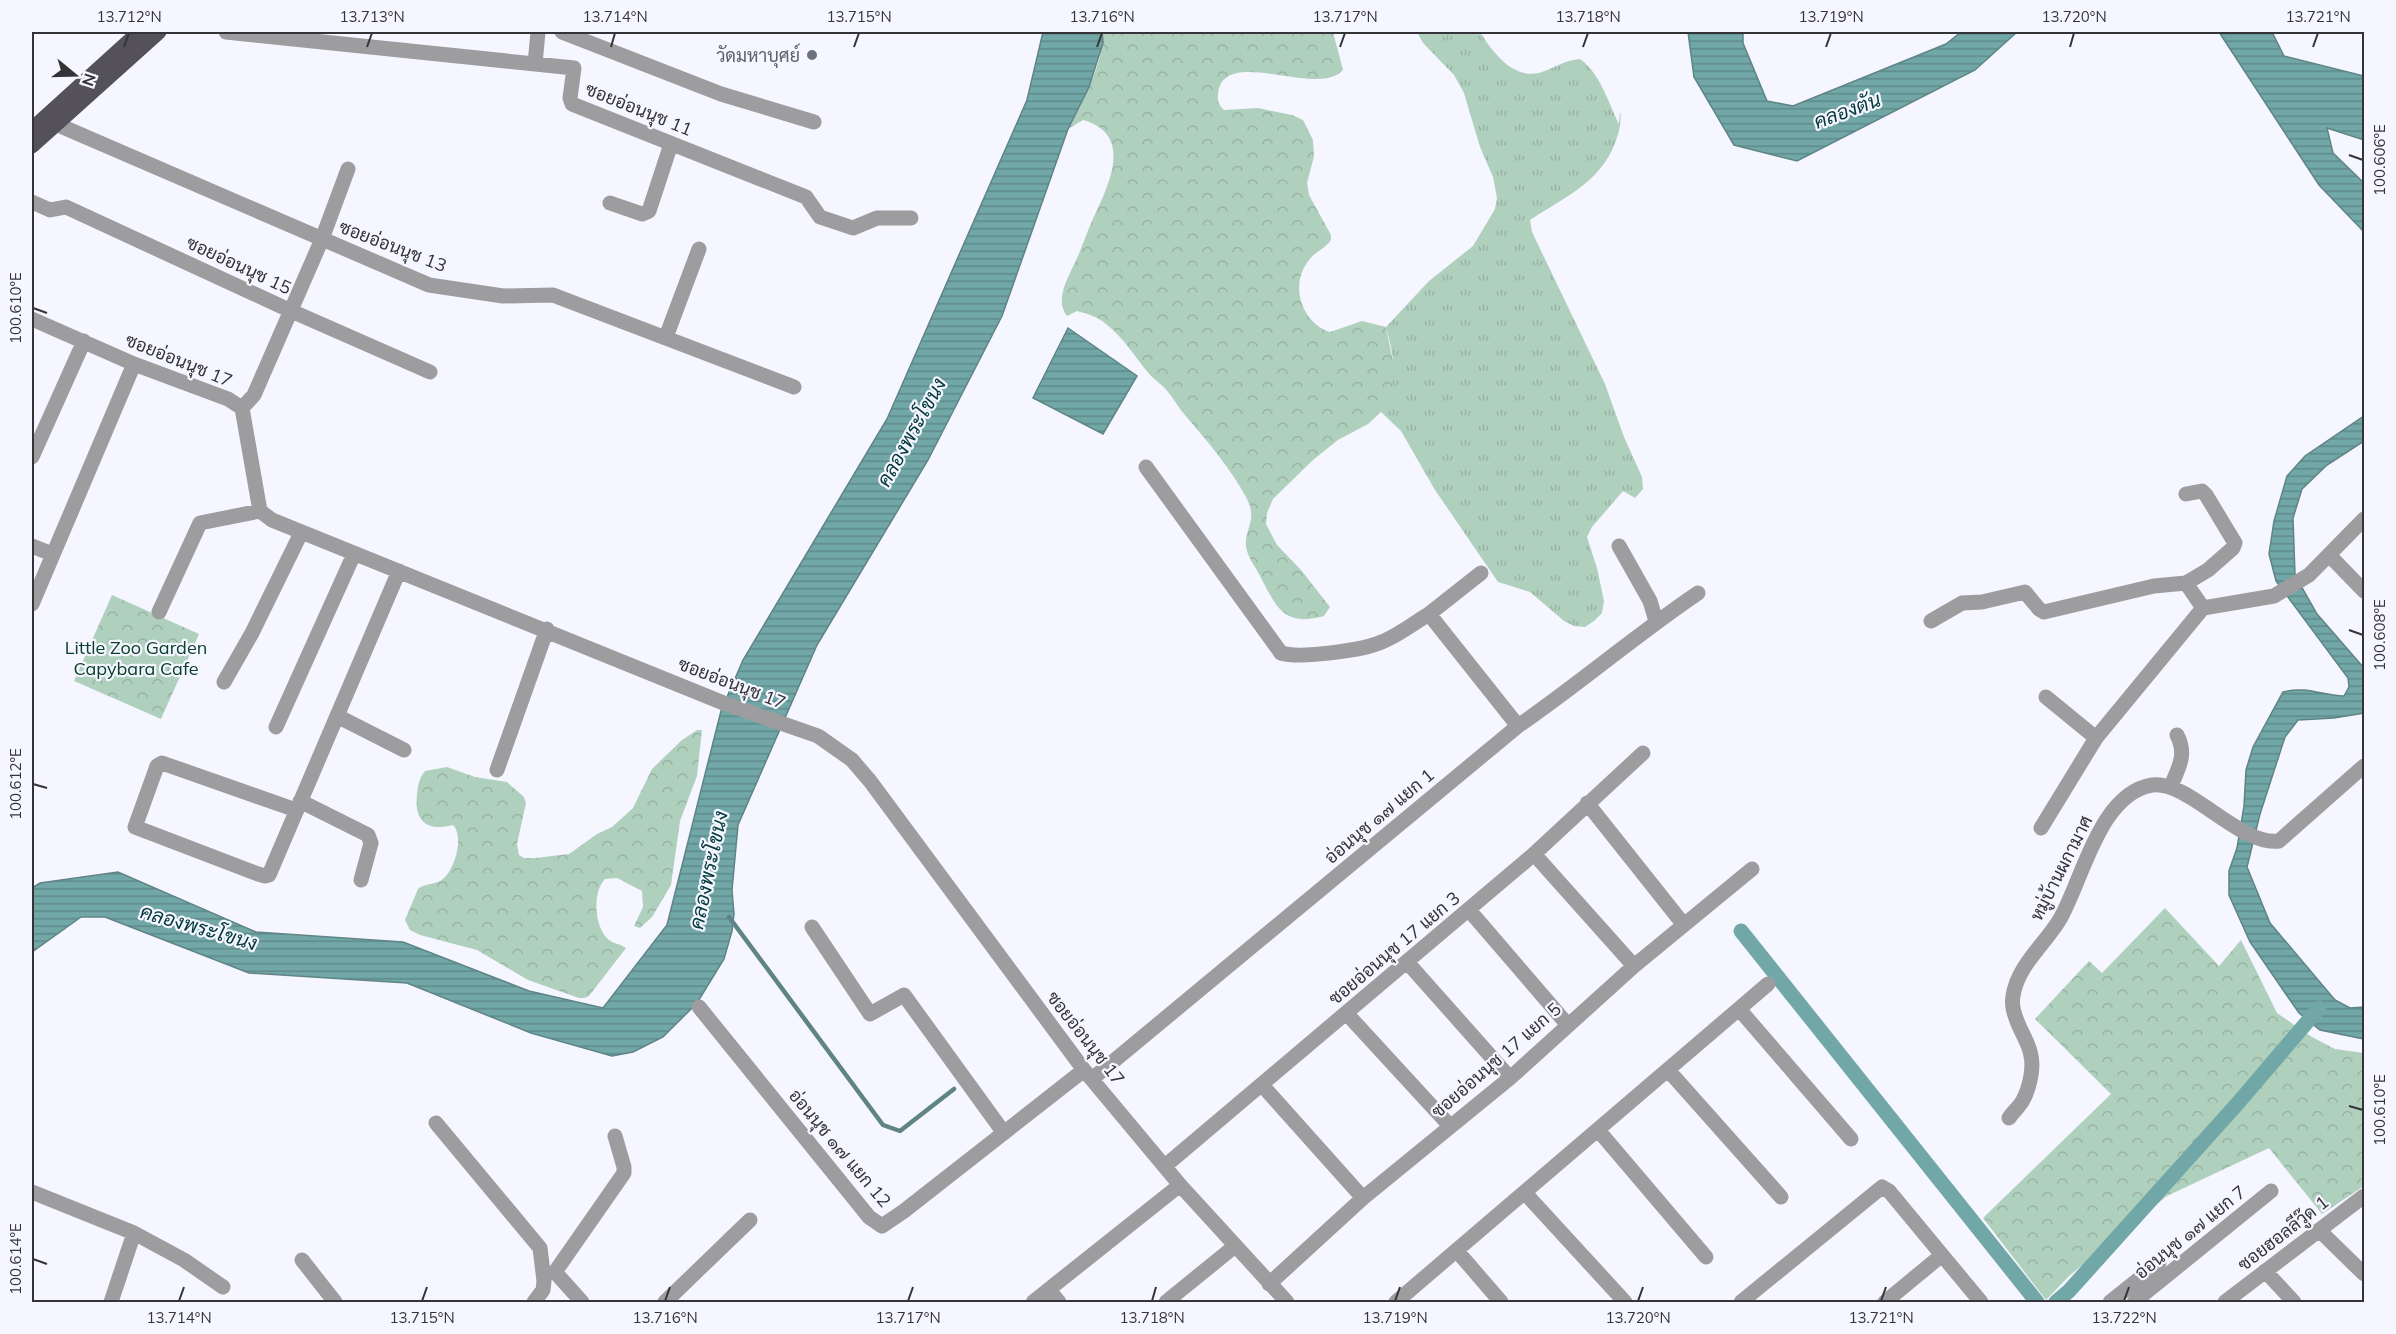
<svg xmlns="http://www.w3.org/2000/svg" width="2396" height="1334" font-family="Mulish,Sarabun,sans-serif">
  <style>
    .grass { fill: url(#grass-tufts) }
    .forest { fill: url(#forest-crowns) }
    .water { fill: url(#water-rules); stroke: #5f8486; stroke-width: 1.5 }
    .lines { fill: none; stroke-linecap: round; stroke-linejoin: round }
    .stream { stroke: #5f8486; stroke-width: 4.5 }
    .canal { stroke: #72a7a8; stroke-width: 15 }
    .minor { stroke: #9d9c9f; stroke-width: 15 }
    .major { stroke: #545258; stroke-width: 15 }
    .ticks { fill: none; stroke: #343438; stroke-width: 2 }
    .worship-dot { fill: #6b7280; stroke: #f5f6ff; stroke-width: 2 }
    .labels { text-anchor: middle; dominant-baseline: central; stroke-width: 4.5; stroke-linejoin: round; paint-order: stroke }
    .worship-label { font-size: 18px; fill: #5b616d; stroke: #f5f6ff; text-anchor: end }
    .street-label { font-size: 18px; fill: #343438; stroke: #f5f6ff }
    .park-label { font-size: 18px; fill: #084029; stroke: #f5f6ff }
    .water-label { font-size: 20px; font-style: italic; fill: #043a3b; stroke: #f5f6ff }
    .neatline { fill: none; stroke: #343438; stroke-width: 2 }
    .ticks-label { font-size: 15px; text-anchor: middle; fill: #343438 }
  </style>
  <defs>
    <pattern id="grass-tufts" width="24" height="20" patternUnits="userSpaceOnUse" patternTransform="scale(1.5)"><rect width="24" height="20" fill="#b0d0be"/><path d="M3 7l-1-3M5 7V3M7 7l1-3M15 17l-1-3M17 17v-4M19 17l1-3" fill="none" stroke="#98b3a4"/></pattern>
    <pattern id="forest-crowns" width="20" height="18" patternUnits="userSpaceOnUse" patternTransform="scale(1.5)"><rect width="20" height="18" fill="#b0d0be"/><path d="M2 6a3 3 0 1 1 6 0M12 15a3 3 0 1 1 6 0" fill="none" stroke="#98b3a4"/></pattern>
    <pattern id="water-rules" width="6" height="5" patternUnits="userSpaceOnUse" patternTransform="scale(1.5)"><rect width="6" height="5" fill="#72a7a8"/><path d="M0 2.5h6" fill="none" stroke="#5e898a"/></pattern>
  </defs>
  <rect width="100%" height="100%" fill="#f5f6ff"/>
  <path class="grass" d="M1417,32H1480C1492,51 1512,79 1539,73C1553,69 1564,60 1580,59C1600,73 1608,102 1619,124L1620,111C1622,123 1619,132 1615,143C1600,183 1563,198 1530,220L1532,232L1605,384L1624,437L1642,477L1643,489L1635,498L1623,491L1592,527L1587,537L1597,568L1604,601L1602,613L1594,621L1585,627L1574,626L1564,621L1530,592L1498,582L1435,490L1401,431L1381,412C1397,377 1396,363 1386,327L1429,281L1473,246L1495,209L1497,198L1493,177L1480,147L1464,93L1454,75L1423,43Z"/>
  <path class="forest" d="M1102,32H1333L1343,70C1318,99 1223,44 1218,94C1217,101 1219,106 1224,110L1258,108L1292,115L1303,120L1313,140L1314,156L1307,183L1309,195L1331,235V240C1326,248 1316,251 1310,259C1289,282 1300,322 1330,332L1362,321L1386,327L1395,371L1391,392L1381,412L1368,424L1338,440L1313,460L1273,499L1267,513L1266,524L1277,545L1301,570L1330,607L1324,616C1283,627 1277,608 1260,576C1255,566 1248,558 1246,547C1244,529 1258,521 1247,499C1230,467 1207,441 1184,414C1178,407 1174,399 1168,392C1163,385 1157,382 1151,376C1136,359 1125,339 1106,324C1098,317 1088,314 1077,311L1067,316C1053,298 1071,273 1078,256C1083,244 1087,232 1092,221C1107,188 1136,135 1083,120L1068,129C1082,101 1105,63 1102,32Z
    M112,595L199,634L161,719L74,681Z
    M697,730H702L697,776L680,821L671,885L652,917L640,928L634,926L643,907L642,891L617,878L605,879C592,892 594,928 609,940C614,944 621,944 626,948L589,996L584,998H579L528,980L477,950L420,935L410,930L405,920L418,889C425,883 433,885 440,881C454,873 465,837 453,825C427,832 414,821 417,795C418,785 419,778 425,771L447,767L475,777L507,782L524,797L526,803L517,844L519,855L524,858H535L569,854L597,834L612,827L633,808L652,769L682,740Z
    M2165,908L2219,966L2241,940L2277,1013L2312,1037L2335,1049L2364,1053V1186L2322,1214L2269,1148L2167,1196L2069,1276L2046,1300L1983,1218L2111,1094L2035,1019L2089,961L2102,973Z"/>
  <path class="water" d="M1043,32H1102L1103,43L1089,87L1068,129L1002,316L928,460L817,645L738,825L732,890L734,914L732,931L724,959L697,1003L663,1037L633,1052L612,1056L531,1033L407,983L249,973L105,917H81L32,952V888L40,883L118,872L256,932L403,942L529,991L603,1008L667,925L721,711L743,660L887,419L1027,100Z
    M1688,32H1743V43L1767,101L1793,106L1946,44L1961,32H2017L1975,70L1797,161L1734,145L1694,77Z
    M2219,32H2272L2284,56L2364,76V140L2327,128L2333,153L2364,183V232L2319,185Z
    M1068,328L1137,376L1103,434L1033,398Z
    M2364,416V441L2327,465L2302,489L2293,518L2295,575L2317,614L2364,668V713L2334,718L2298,720L2285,737L2260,814L2247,867L2270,923L2335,1000L2350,1008L2364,1007V1039L2320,1030L2299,1013L2250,942L2229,895V871L2237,848L2244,806L2246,770L2253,747L2283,692C2307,686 2320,695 2344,696L2349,687L2348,678L2276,581L2269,554L2274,521L2287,476L2305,456Z"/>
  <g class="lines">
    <path class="stream" d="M729,917L883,1125L900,1131L954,1089"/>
    <path class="canal" d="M1741,931L2037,1302
      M2056,1302L2069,1291L2238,1103L2319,1008"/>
    <path class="minor" d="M226,32L574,68L570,98L572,104L806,197L820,217L853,228L877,218H911
      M562,32L721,94L814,122
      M535,64L538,32
      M56,124L429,285L503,296L553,295L794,387
      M32,202L50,210L66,207L289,310L430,372
      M610,203L642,214L649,211L671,144
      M32,319L134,364L228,399L242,408L260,511L272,520L726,704L818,736L852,760L870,781L1084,1070L1180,1185L1287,1302
      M666,337L699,249
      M242,408L254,395L322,239L348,169
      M32,457L84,341
      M1146,467L1281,653C1300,659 1366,650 1384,641C1400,634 1414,623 1429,614L1518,726
      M32,546L52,554
      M1619,546L1650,601L1656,621
      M2330,556L2364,591
      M2186,583L2208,570L2233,548L2235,543L2206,495L2202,491L2186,494
      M32,604L134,364
      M159,612L200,523L260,511
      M1429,614L1481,573
      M1931,621L1962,603L1982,602L2025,592L2039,609L2044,612L2154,586L2186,583L2203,608
      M224,682L252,633L301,533
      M2046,697L2096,738L2203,608L2274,596L2309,575L2364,519
      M337,716L404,750
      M276,727L354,554
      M497,770L547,629
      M2171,786C2179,767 2187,754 2177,735
      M300,801L368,835L371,843L361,880
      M1587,803L1684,925
      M296,810L162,763L157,766L135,827L258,874L265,876L269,875L399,571
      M2041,828L2096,738
      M1534,854L1634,966
      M1469,910L1567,1024
      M812,927L870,1014L904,995L1004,1133
      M1407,962L1510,1078
      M699,1007L869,1217L882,1226L904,1211L1084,1070
      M1739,1009L1851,1139
      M1347,1014L1450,1126
      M1668,1070L1781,1197
      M1092,1079L1518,726C1579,684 1636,635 1698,593
      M1262,1085L1363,1198
      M2009,1118C2013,1112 2020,1106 2023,1100C2029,1089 2034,1069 2031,1056C2030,1046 2023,1035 2019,1026C2015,1016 2011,1007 2013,996C2017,966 2046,943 2060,919C2083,879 2099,794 2152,785C2187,779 2241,847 2279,841L2364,766
      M436,1123L540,1248L544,1281L543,1290L534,1302
      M1598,1130L1706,1257
      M1165,1166L1534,854L1643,753
      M32,1192L134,1233L111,1302
      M1525,1193L1625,1302
      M2319,1230L2364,1274
      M134,1233L184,1260L223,1287
      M1457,1251L1501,1302
      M1942,1255L1981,1302
      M302,1260L335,1302
      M2265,1271L2294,1302
      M1269,1284L1363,1198L1510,1078L1634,966L1752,869
      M1049,1290L1059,1302
      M582,1302L555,1272L624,1173V1167L615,1136
      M665,1302L750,1220
      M1033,1302L1180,1185
      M1166,1302L1235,1246
      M1396,1302L1768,984
      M1741,1302L1882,1187L1889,1191L1942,1255L1885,1302
      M2110,1302L2159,1263
      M2134,1302L2271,1191
      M2225,1302L2364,1196"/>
    <path class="major" d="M32,129L139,32
      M32,146L159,32"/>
  </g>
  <path class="ticks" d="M124,47L129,33M367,47L372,33M611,47L615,33M854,47L859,33M1097,47L1102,33M1340,47L1345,33M1583,47L1588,33M1826,47L1831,33M2070,47L2074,33M2313,47L2318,33M2349,155L2363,160M33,308L47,313M2349,630L2363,635M33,784L47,788M2349,1106L2363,1110M33,1259L47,1264M179,1301L184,1287M422,1301L427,1287M665,1301L670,1287M908,1301L913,1287M1152,1301L1156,1287M1395,1301L1400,1287M1638,1301L1643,1287M1881,1301L1886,1287M2124,1301L2129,1287"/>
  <circle class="worship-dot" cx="812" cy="55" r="6"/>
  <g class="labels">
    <g class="worship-label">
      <text x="800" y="55">วัดมหาบุศย์</text>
    </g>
    <g class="street-label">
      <text transform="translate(639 109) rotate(22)">ซอยอ่อนนุช 11</text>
      <text transform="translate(393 246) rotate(21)">ซอยอ่อนนุช 13</text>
      <text transform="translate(239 265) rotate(25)">ซอยอ่อนนุช 15</text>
      <text transform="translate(179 360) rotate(22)">ซอยอ่อนนุช 17</text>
      <text transform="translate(732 683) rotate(21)">ซอยอ่อนนุช 17</text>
      <text transform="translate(1379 816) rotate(-40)">อ่อนนุช ๑๗ แยก 1</text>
      <text transform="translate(2061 868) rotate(-63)">หมู่บ้านผกามาศ</text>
      <text transform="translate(1394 948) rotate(-40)">ซอยอ่อนนุช 17 แยก 3</text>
      <text transform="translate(1086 1038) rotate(52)">ซอยอ่อนนุช 17</text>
      <text transform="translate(1496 1060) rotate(-41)">ซอยอ่อนนุช 17 แยก 5</text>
      <text transform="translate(840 1148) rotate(50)">อ่อนนุช ๑๗ แยก 12</text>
      <text transform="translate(2190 1232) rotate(-39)">อ่อนนุช ๑๗ แยก 7</text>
      <text transform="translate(2283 1233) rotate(-38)">ซอยฮอลลีวู๊ด 1</text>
    </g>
    <g class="park-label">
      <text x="136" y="647">Little Zoo Garden<tspan x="136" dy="21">Capybara Cafe</tspan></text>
    </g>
    <g class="water-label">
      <text transform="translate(1847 110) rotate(-20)">คลองตัน</text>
      <text transform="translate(911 432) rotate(-61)">คลองพระโขนง</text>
      <text transform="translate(708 870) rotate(-78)">คลองพระโขนง</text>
      <text transform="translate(199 927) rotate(16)">คลองพระโขนง</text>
    </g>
  </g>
  <rect width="2396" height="1334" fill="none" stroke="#f5f6ff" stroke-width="66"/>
  <g transform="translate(75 75) rotate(109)" stroke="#f5f6ff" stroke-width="4.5" paint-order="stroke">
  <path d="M0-4.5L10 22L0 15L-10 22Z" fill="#343438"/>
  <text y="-9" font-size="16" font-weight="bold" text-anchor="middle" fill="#343438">N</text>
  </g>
  <rect x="33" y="33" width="2330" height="1268" class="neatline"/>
  <g class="ticks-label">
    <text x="129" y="22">13.712°N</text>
    <text x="372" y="22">13.713°N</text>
    <text x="615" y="22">13.714°N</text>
    <text x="859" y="22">13.715°N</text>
    <text x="1102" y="22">13.716°N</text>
    <text x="1345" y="22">13.717°N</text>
    <text x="1588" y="22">13.718°N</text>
    <text x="1831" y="22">13.719°N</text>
    <text x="2074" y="22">13.720°N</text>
    <text x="2318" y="22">13.721°N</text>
    <text transform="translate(2380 160) rotate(-90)" y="5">100.606°E</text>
    <text transform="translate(16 308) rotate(-90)" y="5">100.610°E</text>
    <text transform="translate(2380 635) rotate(-90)" y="5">100.608°E</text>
    <text transform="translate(16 784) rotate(-90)" y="5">100.612°E</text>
    <text transform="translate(2380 1110) rotate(-90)" y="5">100.610°E</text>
    <text transform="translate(16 1259) rotate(-90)" y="5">100.614°E</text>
    <text x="179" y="1323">13.714°N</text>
    <text x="422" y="1323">13.715°N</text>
    <text x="665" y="1323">13.716°N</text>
    <text x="908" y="1323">13.717°N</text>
    <text x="1152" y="1323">13.718°N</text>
    <text x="1395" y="1323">13.719°N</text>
    <text x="1638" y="1323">13.720°N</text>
    <text x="1881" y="1323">13.721°N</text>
    <text x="2124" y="1323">13.722°N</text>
  </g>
</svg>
